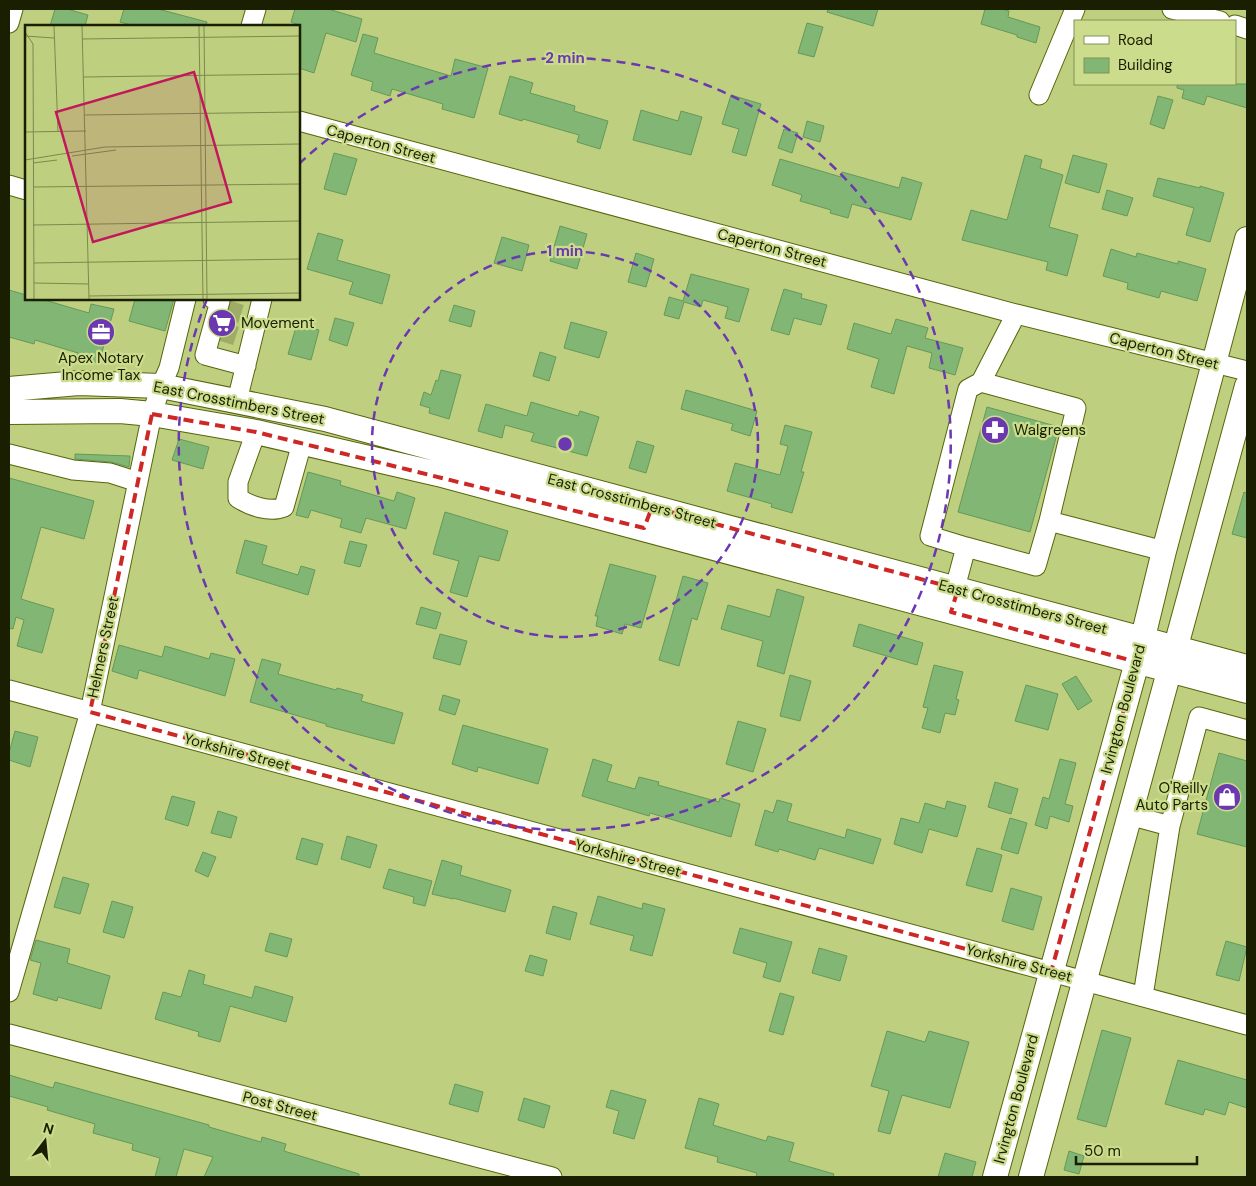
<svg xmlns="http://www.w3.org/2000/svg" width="1256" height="1186" font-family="'DM Sans',sans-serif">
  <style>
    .building { fill: #82b674; stroke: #669858 }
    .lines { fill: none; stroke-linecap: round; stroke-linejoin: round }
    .minor-tunnel { stroke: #9dad66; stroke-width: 19; stroke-dasharray: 19 9; stroke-linecap: butt }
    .minor-casing { stroke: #57650c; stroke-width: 21 }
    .major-casing { stroke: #57650c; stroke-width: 26 }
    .minor { stroke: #fff; stroke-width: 19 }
    .major { stroke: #fff; stroke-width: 24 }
    .marked { fill: none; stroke: #cd2826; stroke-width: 4; stroke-dasharray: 10 6; stroke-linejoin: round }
    .ring { fill: none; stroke: #6b38af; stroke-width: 2.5; stroke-dasharray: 9 6 }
    .labels { text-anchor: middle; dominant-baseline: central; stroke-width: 4.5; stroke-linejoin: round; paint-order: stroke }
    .street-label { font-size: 15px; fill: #191f00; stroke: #cbdd8c }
    .poi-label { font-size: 15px; fill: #191f00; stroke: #cbdd8c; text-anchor: start }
    .inset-road { fill: none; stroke: #7c894c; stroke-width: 1 }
    .view { fill: #c2185b; fill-opacity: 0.15; stroke: #c2185b; stroke-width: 2.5 }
    .inset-edge { fill: none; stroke: #191f00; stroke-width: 2.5 }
    .centre { fill: #6b38af; stroke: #cbdd8c; stroke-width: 2.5 }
    .ring-label { font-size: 15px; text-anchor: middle; font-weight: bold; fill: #6b38af; stroke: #cbdd8c; stroke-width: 4.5; stroke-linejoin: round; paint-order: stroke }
  </style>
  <rect width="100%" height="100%" fill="#bed07f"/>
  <path class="building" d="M55,9H67L88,15L85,26H50Z
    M124,9H158L207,22L206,26H135L120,22Z
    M295,9H328L362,19L356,42L326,33L314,73L299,68V25L291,22Z
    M828,9H878L873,26L827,12Z
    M985,9H1002L1009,11L1008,17L1040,27L1036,43L1017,37V35L981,24Z
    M807,23L823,27L814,57L798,53Z
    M363,34L378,38L374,53L451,76L455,59L488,68L474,118L442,109L443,104L392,89L390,96L371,90L373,82L351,75Z
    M510,76L533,83L530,93L575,106L574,111L608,121L600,149L577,142L579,135L523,119L522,121L499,114Z
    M1177,84H1247V108L1207,96L1204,105L1182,98L1184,90L1177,88Z
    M731,95L761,104L746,156L732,152L739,129L722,124Z
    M1158,96L1173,100L1164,129L1150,124Z
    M641,110L678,121L681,111L702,117L691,155L633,140Z
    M807,121L824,126L820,142L803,137Z
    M784,129L798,133L792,153L778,148Z
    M334,153L357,159L346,195L324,189Z
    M1025,155L1042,160L1040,168L1063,175L1049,227L1078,235L1067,276L1046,270L1048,262L962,240L971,210L1007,220Z
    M1073,155L1107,164L1099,193L1065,183Z
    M780,159L841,177L842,172L899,188L902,177L922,183L911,220L852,204L848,218L830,213L831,210L800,201L802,195L772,185Z
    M1158,178L1200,188V186L1224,193L1210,242L1186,235L1194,208L1153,196Z
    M1107,190L1133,198L1127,216L1102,209Z
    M560,226L587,234L577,269L550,261Z
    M318,233L343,240L337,260L390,275L382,304L349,294L353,282L307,269Z
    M502,237L529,245L522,271L494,263Z
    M1111,249L1136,257L1137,253L1178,264V261L1206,269L1197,301L1161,291L1159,298L1127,289L1128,283L1103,276Z
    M636,253L654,259L646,287L628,282Z
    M691,274L749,289L739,322L725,318L728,307L703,300L701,307L684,302L679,319L664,315L669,297L683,301Z
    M784,289L802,294L801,298L827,305L821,325L794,318L789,335L771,330Z
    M9,290L26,295V299H41L89,313L91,304L114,309L99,363L77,357L78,353L35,340L34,344L9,337Z
    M135,299H174L165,331L129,321Z
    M454,305L475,311L471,327L449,321Z
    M335,318L354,323L347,346L329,340Z
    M896,319L928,328L925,338L963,348L955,375L929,368L932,353L907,346L894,394L871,387L879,359L847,349L854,323L891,334Z
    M571,322L607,332L599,358L564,348Z
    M297,324L319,330L311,360L288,354Z
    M540,352L556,357L549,381L533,376Z
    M441,370L461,375L449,419L429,413L430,408L420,405L424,392L431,395L436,380L438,381Z
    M686,390L757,411L750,436L731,430L733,424L681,409Z
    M531,402L578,416L580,411L599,417L587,456L531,441L534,433L505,425L502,438L478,431L486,404L527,416Z
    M987,407L1059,427L1030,532L958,512Z
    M785,425L812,432L801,472H804L792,513L771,507L772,504L727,491L735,463L780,475L788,446L780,444Z
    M179,439L209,447L203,469L172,460Z
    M637,441L654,446L646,473L629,468Z
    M75,454L130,456L129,467L111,462L75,459Z
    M308,472L341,481L340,485L394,501L397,492L415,498L406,529L366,518L361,533L340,527L342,519L311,510L308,518L296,515Z
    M9,478L94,501L84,539L41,527L21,599L54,609L42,653L17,646L24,620L16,617L13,629L9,628Z
    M1244,492L1247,493V538L1232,534Z
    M445,512L508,531L499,561L479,556L467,597L450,592L459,561L433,554Z
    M245,540L267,546L262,564L298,575L301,566L315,570L308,595L236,573Z
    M350,541L367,545L360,567L344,563Z
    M610,564L656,576L641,628L625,624L622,634L596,626L598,616H595Z
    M683,576L708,583L697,620L692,618L679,666L659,660Z
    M777,589L804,597L784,674L757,666L763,641L721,629L728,605L770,617Z
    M421,607L441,613L436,629L416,624Z
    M859,624L923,643L917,665L853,646Z
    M440,634L467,641L460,665L433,658Z
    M119,645L162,657L165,646L209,659L211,653L235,659L225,696L139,670L137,679L112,671Z
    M262,659L281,664L278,674L336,690L337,688L363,695L361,701L403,713L394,744L326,726V724L250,702Z
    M934,665L963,672L956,699L959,700L955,715L945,713L940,733L922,728L928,708L923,707Z
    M790,675L811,681L800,721L780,716Z
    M1076,676L1092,701L1078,710L1062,684Z
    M1026,685L1058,694L1048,730L1015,721Z
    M443,695L460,700L455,715L439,710Z
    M738,721L766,729L753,772L726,764Z
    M463,725L548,749L538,784L478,767L477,772L452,764Z
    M15,731L38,737L30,767L9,760V753Z
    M1219,753L1247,761V847L1197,834Z
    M593,759L612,765L607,781L635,789L639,777L659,782L658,785L719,802L720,798L740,804L731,837L650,813L649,816L582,796Z
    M1060,759L1076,763L1065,804L1073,806L1069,822L1050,816L1047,829L1035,825L1043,797L1049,799Z
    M995,782L1018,789L1011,814L988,807Z
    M172,796L195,802L188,826L165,819Z
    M777,800L792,804L787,821L845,838L847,829L881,839L873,864L819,848L815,860L779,849L778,852L755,845L765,810L773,813Z
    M947,801L966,806L957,837L929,829L922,853L894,844L901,818L919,823L925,803L945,809Z
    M218,811L237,817L231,838L211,833Z
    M1010,818L1027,823L1018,854L1001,849Z
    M347,836L377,845L370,868L341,859Z
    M302,838L323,844L317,865L296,859Z
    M977,848L1002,855L992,892L966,885Z
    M203,852L216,857L208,877L195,871Z
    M442,860L462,866L460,875L511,890L505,912L453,898V899L432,894Z
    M389,869L432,881L425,906L413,903L414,897L383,888Z
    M63,877L89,884L80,914L54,907Z
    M1011,888L1042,897L1033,930L1002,921Z
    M598,896L642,909L643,903L665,909L652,956L630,950L634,936L590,924Z
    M112,901L133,907L124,938L103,932Z
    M553,906L577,913L570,940L546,933Z
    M740,928L792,942L780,982L763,977L767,963L733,953Z
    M270,933L292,939L287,957L265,951Z
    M36,940L70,949L67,963L110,976L101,1009L58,997L57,1001L33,994L41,963L30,960Z
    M1226,941L1247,947L1239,981L1216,975Z
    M819,948L847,956L840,981L812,973Z
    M530,955L547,960L543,976L525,971Z
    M189,970L205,975L203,984L252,998L255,986L293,997L286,1022L230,1006L220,1042L198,1036L199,1032L155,1019L163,992L181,997Z
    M780,993L794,997L783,1035L769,1031Z
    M1102,1030L1131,1038L1106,1127L1077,1119Z
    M887,1031L925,1042L929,1031L969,1042L950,1108L902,1095L890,1134L878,1131L889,1091L871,1086Z
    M1178,1060L1247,1080V1108L1229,1102L1225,1115L1205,1109L1203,1115L1165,1104Z
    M9,1075L53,1088L55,1082L209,1125V1127L261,1142L262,1137L286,1144L284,1151L359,1174V1177H204L213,1157L184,1149L176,1177H155L160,1158L132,1150L133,1144L93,1133L95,1124L47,1110L48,1107L9,1096Z
    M455,1084L483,1092L478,1112L449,1104Z
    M611,1090L646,1100L634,1139L613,1133L619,1111L606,1107Z
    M524,1098L550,1106L544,1128L518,1120Z
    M699,1098L719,1104L713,1125L766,1141L768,1136L794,1143L789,1161L834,1174L833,1177H756L757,1173L717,1162L718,1157L685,1148Z
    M1069,1151L1084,1156L1079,1174L1064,1170Z
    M945,1153L976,1162L972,1177H938Z"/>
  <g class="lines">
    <path class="minor-tunnel" d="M225,309L241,314
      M220,331L236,336"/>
    <defs>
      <path id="minor" d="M1172,9L1220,21
        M9,23L13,9
        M1235,25L1247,29
        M251,26L256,9
        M1039,95L1075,9
        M299,121L1016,314L1247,371
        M9,185L26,190
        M213,299L220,301L205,355L246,366
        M1016,314L981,382L1076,408L1049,521L1164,551
        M237,401L262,299
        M256,432L238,482V498C250,506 270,513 284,507L302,443
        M9,454L73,470L110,473L138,482
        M966,547L930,536L968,389L981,382
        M955,588L966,547L1036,566L1049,521
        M9,690L1247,1025
        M1129,815L1170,826
        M9,992L90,712L152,414L161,386L169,368L186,299
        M1143,996L1170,826L1199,717L1247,730
        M9,1034L552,1177"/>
      <path id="major" d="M9,389L79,383L161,386L325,419L1247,667
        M9,412L120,411L152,414L256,432L438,474L1247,691
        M995,1177L1137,662L1164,551L1247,239
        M1031,1177L1247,386"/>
    </defs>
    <use href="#minor" class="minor-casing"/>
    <use href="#major" class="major-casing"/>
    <use href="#minor" class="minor"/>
    <use href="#major" class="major"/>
  </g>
  <path class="marked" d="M152,414L256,432L644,528L652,507L958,589L951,612L1137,662L1051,972L90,712Z"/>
  <g class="ring">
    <circle cx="565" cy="444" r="193"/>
    <path d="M299 164A386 386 0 1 1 207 299"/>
  </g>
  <defs>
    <symbol id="supermarket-disc" viewBox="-11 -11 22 22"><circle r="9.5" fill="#6b38af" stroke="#cbdd8c"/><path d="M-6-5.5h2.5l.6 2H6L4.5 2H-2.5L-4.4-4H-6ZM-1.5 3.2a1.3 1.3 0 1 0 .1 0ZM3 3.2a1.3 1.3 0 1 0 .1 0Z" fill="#fff"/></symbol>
    <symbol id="office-disc" viewBox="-11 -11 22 22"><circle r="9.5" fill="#6b38af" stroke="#cbdd8c"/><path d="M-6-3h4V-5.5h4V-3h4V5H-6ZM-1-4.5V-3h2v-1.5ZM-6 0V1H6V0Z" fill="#fff"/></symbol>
    <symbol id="pharmacy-disc" viewBox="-11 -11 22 22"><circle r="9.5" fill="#6b38af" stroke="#cbdd8c"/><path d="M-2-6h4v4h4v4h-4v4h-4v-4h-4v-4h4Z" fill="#fff"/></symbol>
    <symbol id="shop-disc" viewBox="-11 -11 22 22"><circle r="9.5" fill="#6b38af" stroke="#cbdd8c"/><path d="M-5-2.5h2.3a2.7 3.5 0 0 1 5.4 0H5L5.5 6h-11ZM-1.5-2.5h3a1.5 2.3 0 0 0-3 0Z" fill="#fff"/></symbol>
  </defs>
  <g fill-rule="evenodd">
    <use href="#supermarket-disc" x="206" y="307" width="32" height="32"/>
    <use href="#office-disc" x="85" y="316" width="32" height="32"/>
    <use href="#pharmacy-disc" x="979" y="414" width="32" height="32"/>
    <use href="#shop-disc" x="1211" y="781" width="32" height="32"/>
  </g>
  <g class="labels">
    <g class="street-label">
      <text transform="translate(381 144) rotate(15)">Caperton Street</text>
      <text transform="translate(772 248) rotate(15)">Caperton Street</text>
      <text transform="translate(1164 351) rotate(14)">Caperton Street</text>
      <text transform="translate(239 403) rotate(11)">East Crosstimbers Street</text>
      <text transform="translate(632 501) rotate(15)">East Crosstimbers Street</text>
      <text transform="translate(1023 607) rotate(15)">East Crosstimbers Street</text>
      <text transform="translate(103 647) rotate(-78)">Helmers Street</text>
      <text transform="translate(1123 709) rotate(-75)">Irvington Boulevard</text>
      <text transform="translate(237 752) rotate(15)">Yorkshire Street</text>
      <text transform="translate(628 858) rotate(15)">Yorkshire Street</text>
      <text transform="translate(1019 963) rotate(15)">Yorkshire Street</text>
      <text transform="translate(1016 1099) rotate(-75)">Irvington Boulevard</text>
      <text transform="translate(280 1106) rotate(15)">Post Street</text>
    </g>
    <g class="poi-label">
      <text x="241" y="323">Movement</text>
      <text x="101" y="358" text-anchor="middle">Apex Notary<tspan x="101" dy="17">Income Tax</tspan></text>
      <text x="1014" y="430">Walgreens</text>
      <text x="1208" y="788" text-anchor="end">O'Reilly<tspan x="1208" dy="17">Auto Parts</tspan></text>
    </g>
  </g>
  <g transform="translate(25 25)">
    <rect width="275" height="275" fill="#bed07f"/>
    <path class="inset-road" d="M29,1L33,107M57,1L64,274M174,1L178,274M179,1L182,274M0,7L8,19L9,274M0,11L29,13M57,14L275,11M58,52L275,49M60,90L275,87M0,107L61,106M47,131L91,125M0,135L80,122L275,119M8,138L32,135M8,162L275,159M8,200L275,196M9,238L275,234M9,258L64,259M64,271L275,268"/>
    <path class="view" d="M169,47L206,177L68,217L31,87Z"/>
    <rect width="275" height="275" class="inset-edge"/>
  </g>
  <circle cx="565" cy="444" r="8" class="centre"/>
  <g class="ring-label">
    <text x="565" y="63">2 min</text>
    <text x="565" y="256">1 min</text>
  </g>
  <rect width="1256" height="1186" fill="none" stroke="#191f00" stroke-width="20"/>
  <rect x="1074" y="20" width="162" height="65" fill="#cbdd8c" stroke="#849154"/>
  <rect x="1084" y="36" width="25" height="8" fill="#ffffff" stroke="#849154"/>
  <text x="1118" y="45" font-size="15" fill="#191f00">Road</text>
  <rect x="1084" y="58" width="25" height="15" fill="#82b674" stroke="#849154"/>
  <text x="1118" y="70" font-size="15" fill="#191f00">Building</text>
  <g transform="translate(45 1141) rotate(16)" stroke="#cbdd8c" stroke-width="4" paint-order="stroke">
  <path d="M0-4L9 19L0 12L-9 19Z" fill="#191f00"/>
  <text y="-8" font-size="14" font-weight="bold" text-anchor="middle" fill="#191f00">N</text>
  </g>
  <path d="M1076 1156v8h121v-8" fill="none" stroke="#191f00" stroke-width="2.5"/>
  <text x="1084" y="1156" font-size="15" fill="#191f00" stroke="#cbdd8c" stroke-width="4" paint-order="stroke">50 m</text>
</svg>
